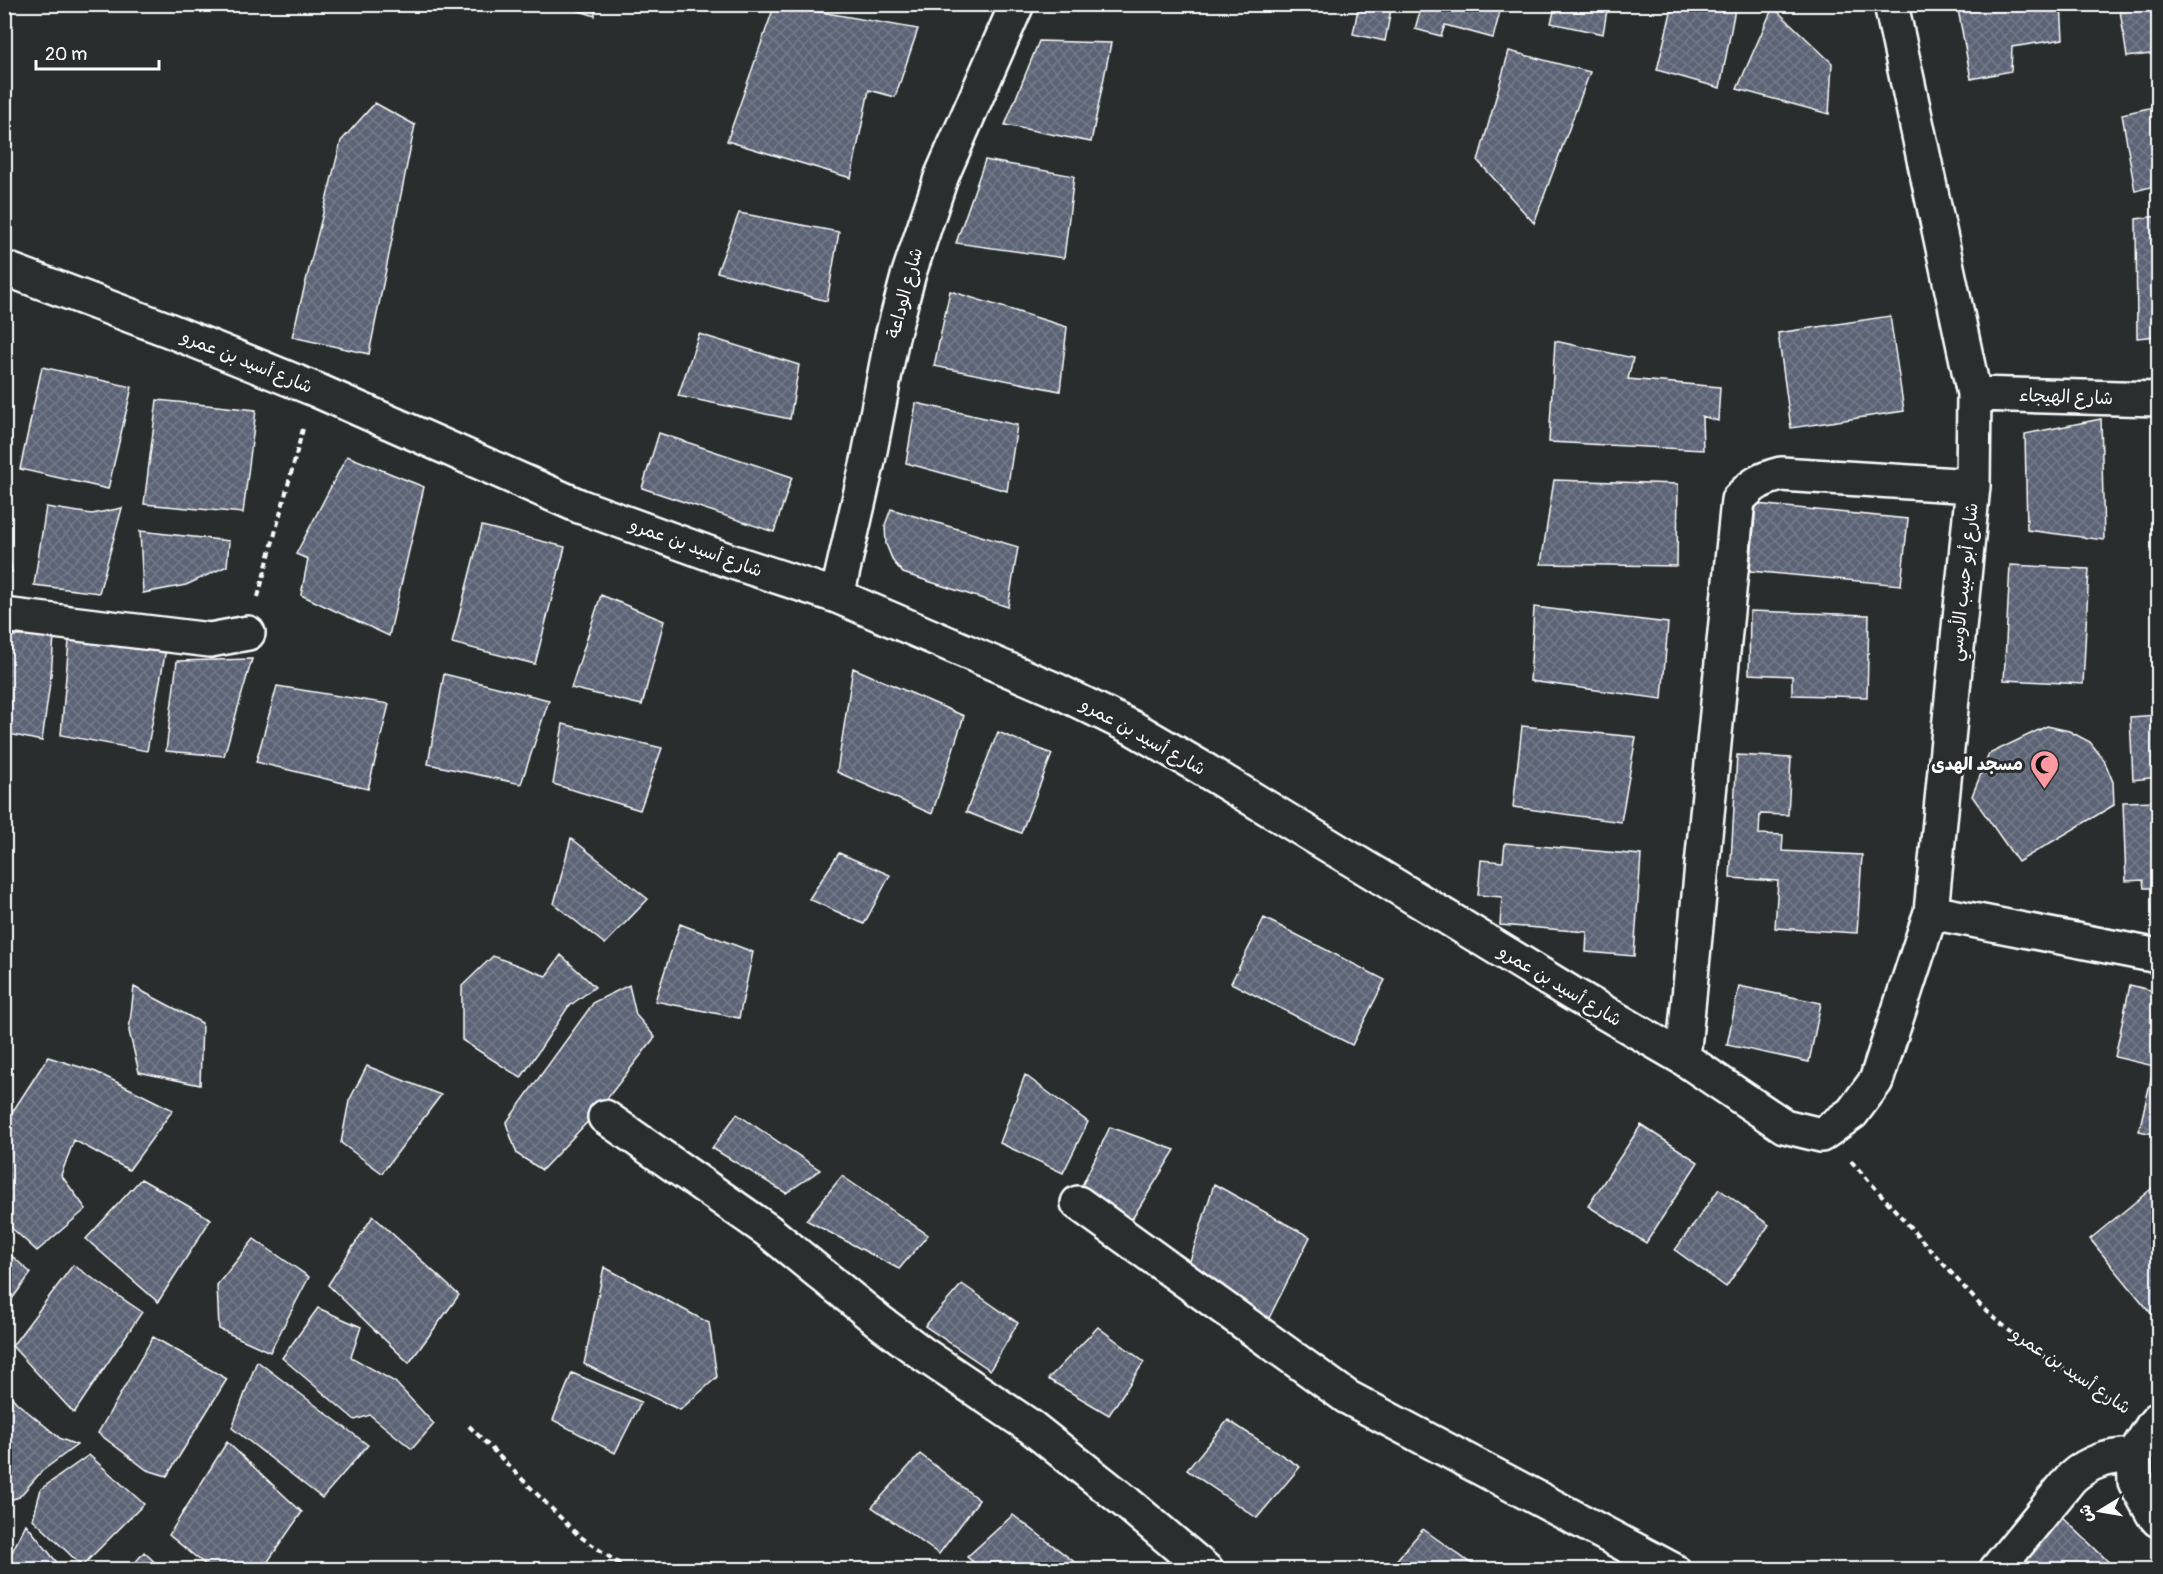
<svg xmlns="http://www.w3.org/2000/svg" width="2163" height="1574" font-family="Pangolin,'Playpen Sans Arabic',sans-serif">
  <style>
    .building { fill: url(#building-cross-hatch); stroke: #fff; stroke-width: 1.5 }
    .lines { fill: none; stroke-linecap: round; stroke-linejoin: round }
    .minor-casing { stroke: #fff; stroke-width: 38 }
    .path { stroke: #fff; stroke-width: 4; stroke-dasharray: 6 4.5; stroke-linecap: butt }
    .minor { stroke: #2a2d2e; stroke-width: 33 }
    .labels { text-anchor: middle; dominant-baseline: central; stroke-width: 6; stroke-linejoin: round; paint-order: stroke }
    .street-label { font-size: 18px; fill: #fff; stroke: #2a2d2e }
    .poi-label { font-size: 18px; font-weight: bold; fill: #fff; stroke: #2a2d2e; text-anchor: end }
  </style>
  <defs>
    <pattern id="building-cross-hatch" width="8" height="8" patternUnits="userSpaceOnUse" patternTransform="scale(1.5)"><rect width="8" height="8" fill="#5b6374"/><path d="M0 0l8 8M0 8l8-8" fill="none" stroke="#747a89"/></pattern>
  </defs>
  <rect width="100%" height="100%" fill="#2a2d2e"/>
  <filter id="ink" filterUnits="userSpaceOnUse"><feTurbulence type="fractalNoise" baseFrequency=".0167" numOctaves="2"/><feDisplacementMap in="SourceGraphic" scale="12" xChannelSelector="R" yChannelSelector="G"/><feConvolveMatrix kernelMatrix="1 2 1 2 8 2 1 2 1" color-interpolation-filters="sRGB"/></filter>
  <g filter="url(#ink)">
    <path class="building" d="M558,4H595V16Z
      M775,4L918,29L895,97L869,90L851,178L727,141Z
      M1359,4H1392L1385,41L1353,34Z
      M1422,4H1502L1493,38L1445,25L1441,36L1415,29Z
      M1556,4H1608L1603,34L1551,23Z
      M1673,4H1720L1735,9L1720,88L1657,70Z
      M1957,4H2061L2063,39L2012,47L2011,71L1971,79Z
      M2119,4H2158V53L2127,57Z
      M1773,7L1832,63L1829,114L1737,89Z
      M1039,41L1111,43L1091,142L1005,125Z
      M1509,51L1590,72L1534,223L1478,161Z
      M375,103L415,125L369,354L292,337L341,141Z
      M2158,106V185L2135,191L2122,114Z
      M985,160L1074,176L1064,258L956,243Z
      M739,213L839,232L827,301L717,272Z
      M2158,216V336L2137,338L2136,219Z
      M950,291L1067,327L1060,391L934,366Z
      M1890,316L1904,411L1791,428L1778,333Z
      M699,334L799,365L790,419L678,396Z
      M1555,341L1633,358L1628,379L1720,387L1718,421L1702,416L1703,450L1549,442Z
      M42,367L132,387L108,489L20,469Z
      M157,400L256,410L243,513L144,504Z
      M916,403L1017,425L1007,491L906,463Z
      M2101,419L2104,540L2027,530L2025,434Z
      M659,433L792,477L774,532L642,488Z
      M347,456L424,487L389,636L301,595L308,559L296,554Z
      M1554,480L1678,484L1677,566L1541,564Z
      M1756,504L1908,519L1901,585L1750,571Z
      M46,507L92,514L122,508L99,593L34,585Z
      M891,509L1018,547L1008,607L903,573L893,561L886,544L885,525Z
      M482,526L565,547L535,664L452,643Z
      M4,527L12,572H4Z
      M140,531L229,541L227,566L186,585L143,593Z
      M2010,565L2089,569L2083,684L2004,680Z
      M601,595L664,621L642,705L571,688Z
      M1534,607L1668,623L1662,699L1530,681Z
      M1750,611L1869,615L1867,697L1792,695V676L1749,674Z
      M4,636H54L51,675L42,741L4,733Z
      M69,641L166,649L147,751L61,735Z
      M252,659L224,756L166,751L177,661Z
      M853,668L964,716L932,814L837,772Z
      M444,674L549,700L521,784L428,764Z
      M277,686L389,704L368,789L256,762Z
      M2158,715V777L2133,780L2130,717Z
      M563,724L662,748L640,810L553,784Z
      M1522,726L1636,737L1621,822L1513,807Z
      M2047,726L2069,731L2090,742L2104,760L2113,782L2114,805L2018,862L1972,796L1989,754Z
      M998,732L1052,754L1021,833L966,812Z
      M1737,755L1791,758L1788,815L1760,814L1759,834L1783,835L1782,851L1862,855L1857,933L1775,928L1778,881L1730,878Z
      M2158,801V888H2144L2143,880L2126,881L2123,802Z
      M571,838L648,899L605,944L554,904Z
      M1505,843L1641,855L1634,956L1586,952L1587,932L1500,925L1502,897L1478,895L1481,860L1503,862Z
      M839,853L890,875L864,924L809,899Z
      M1264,918L1385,980L1352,1045L1231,983Z
      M680,924L753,952L739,1018L655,1001Z
      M561,955L595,987L568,1007L521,1078L462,1040V986L493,956L546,976Z
      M629,985L636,1015L655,1037L595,1114L542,1170L517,1154L506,1123L594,1002Z
      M2130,985L2158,992V1135L2139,1131L2154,1066L2115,1057Z
      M1739,986L1821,1003L1809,1062L1727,1045Z
      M134,987L202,1023L200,1085L139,1072L129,1031Z
      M48,1057L96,1072L173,1110L129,1170L74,1140L61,1175L86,1209L37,1251L4,1221V1125Z
      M367,1066L441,1095L382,1173L341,1143L349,1101Z
      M1025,1075L1088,1122L1063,1173L1000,1143Z
      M737,1114L820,1170L786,1193L712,1148Z
      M1641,1125L1698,1162L1646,1243L1588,1206Z
      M1110,1127L1175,1150L1132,1219L1079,1192Z
      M842,1176L928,1235L899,1269L806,1220Z
      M141,1179L211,1219L158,1302L86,1239Z
      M1214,1184L1310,1237L1268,1320L1189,1264Z
      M2156,1185L2158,1188V1322L2090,1239Z
      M1719,1189L1769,1225L1726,1287L1675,1250Z
      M373,1216L459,1295L409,1363L328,1285Z
      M254,1239L309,1277L270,1352L219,1329L217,1285Z
      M4,1249L31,1273L4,1310Z
      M73,1265L142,1312L74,1413L12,1346Z
      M604,1267L709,1323L717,1377L680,1410L584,1364Z
      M962,1284L1018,1323L990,1370L925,1326Z
      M318,1308L361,1327L351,1357L395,1382L434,1424L412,1449L370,1415L355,1420L282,1358Z
      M1098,1327L1144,1362L1109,1415L1048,1379Z
      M153,1337L227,1379L167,1476L147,1470L98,1433Z
      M257,1361L368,1445L322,1498L232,1428Z
      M572,1373L641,1402L615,1453L553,1420Z
      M4,1388L17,1403L61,1439L77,1445L42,1471L19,1497L4,1502Z
      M1228,1420L1300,1467L1257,1518L1187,1470Z
      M227,1442L302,1512L262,1570H212L169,1535Z
      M920,1454L979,1500L939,1554L872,1507Z
      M89,1455L144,1504L82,1566L33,1519L41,1489Z
      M2059,1514L2115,1568L2114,1570H2006Z
      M1013,1515L1085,1570H983L967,1557Z
      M26,1524L63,1570H4V1563L7,1562Z
      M1423,1529L1480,1570H1388Z
      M144,1552L163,1570H129Z"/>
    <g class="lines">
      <defs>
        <path id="minor" d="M4,268L166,329L314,389L579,506L733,562L837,596L1058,691L1133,728L1200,767L1571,993L1683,1058L1784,1126L1821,1135L1852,1113L1876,1081L1931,912L1973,486L1974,394L1891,4
          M1974,394L2158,399
          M837,596L868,461L892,337L909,273L942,175L1017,4
          M4,615L210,640L248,633
          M1931,912L2158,956
          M1683,1058L1738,500C1751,485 1761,479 1781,474L1973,486
          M605,1117L767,1230L880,1322L923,1354L1031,1427L1127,1503L1206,1570
          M1078,1203L1347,1397L1673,1570
          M2134,1455L2135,1482L2153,1514L2158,1520
          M2134,1455L2153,1425L2158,1419
          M1996,1570L2071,1478C2091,1460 2109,1457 2134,1455"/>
      </defs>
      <use href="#minor" class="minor-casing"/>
      <path class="path" d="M258,597L304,425
        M1851,1161L1981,1306L2027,1346L2122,1406
        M469,1426L578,1535L628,1570"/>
      <use href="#minor" class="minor"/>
    </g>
  </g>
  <defs>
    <symbol id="mosque-pin" viewBox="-11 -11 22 30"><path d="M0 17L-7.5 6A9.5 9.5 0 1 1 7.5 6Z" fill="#ff9aa2" stroke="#2a2d2e"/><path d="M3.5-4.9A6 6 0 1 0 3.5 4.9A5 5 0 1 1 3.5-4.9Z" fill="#111"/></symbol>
  </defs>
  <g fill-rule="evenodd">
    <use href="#mosque-pin" x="2028" y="748" width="33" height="45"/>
  </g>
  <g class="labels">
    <g class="street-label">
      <text transform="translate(905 293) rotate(-75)">شارع الوداعة</text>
      <text transform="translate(247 362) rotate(22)">شارع أسيد بن عمرو</text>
      <text transform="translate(2066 397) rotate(2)">شارع الهيجاء</text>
      <text transform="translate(696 548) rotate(20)">شارع أسيد بن عمرو</text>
      <text transform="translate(1964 582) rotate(-84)">شارع أبو حبيب الأوسي</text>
      <text transform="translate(1143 737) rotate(29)">شارع أسيد بن عمرو</text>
      <text transform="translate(1560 986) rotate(31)">شارع أسيد بن عمرو</text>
      <text transform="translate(2071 1371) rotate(34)">شارع أسيد بن عمرو</text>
    </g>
    <g class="poi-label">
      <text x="2023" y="764">مسجد الهدى</text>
    </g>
  </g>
  <rect width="2163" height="1574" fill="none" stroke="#2a2d2e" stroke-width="24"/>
  <rect x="12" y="12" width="2139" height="1550" fill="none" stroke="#fff" stroke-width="2" filter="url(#ink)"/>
  <g transform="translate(2100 1511) rotate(259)" stroke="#2a2d2e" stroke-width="4.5" paint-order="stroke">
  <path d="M0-4.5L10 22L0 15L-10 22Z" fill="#ffffff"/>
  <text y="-9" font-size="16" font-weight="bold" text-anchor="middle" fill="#ffffff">ش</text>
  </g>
  <path d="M36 60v9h123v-9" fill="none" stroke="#ffffff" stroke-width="3"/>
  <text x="45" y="60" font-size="18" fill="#ffffff" stroke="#2a2d2e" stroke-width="4.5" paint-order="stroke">20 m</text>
</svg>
